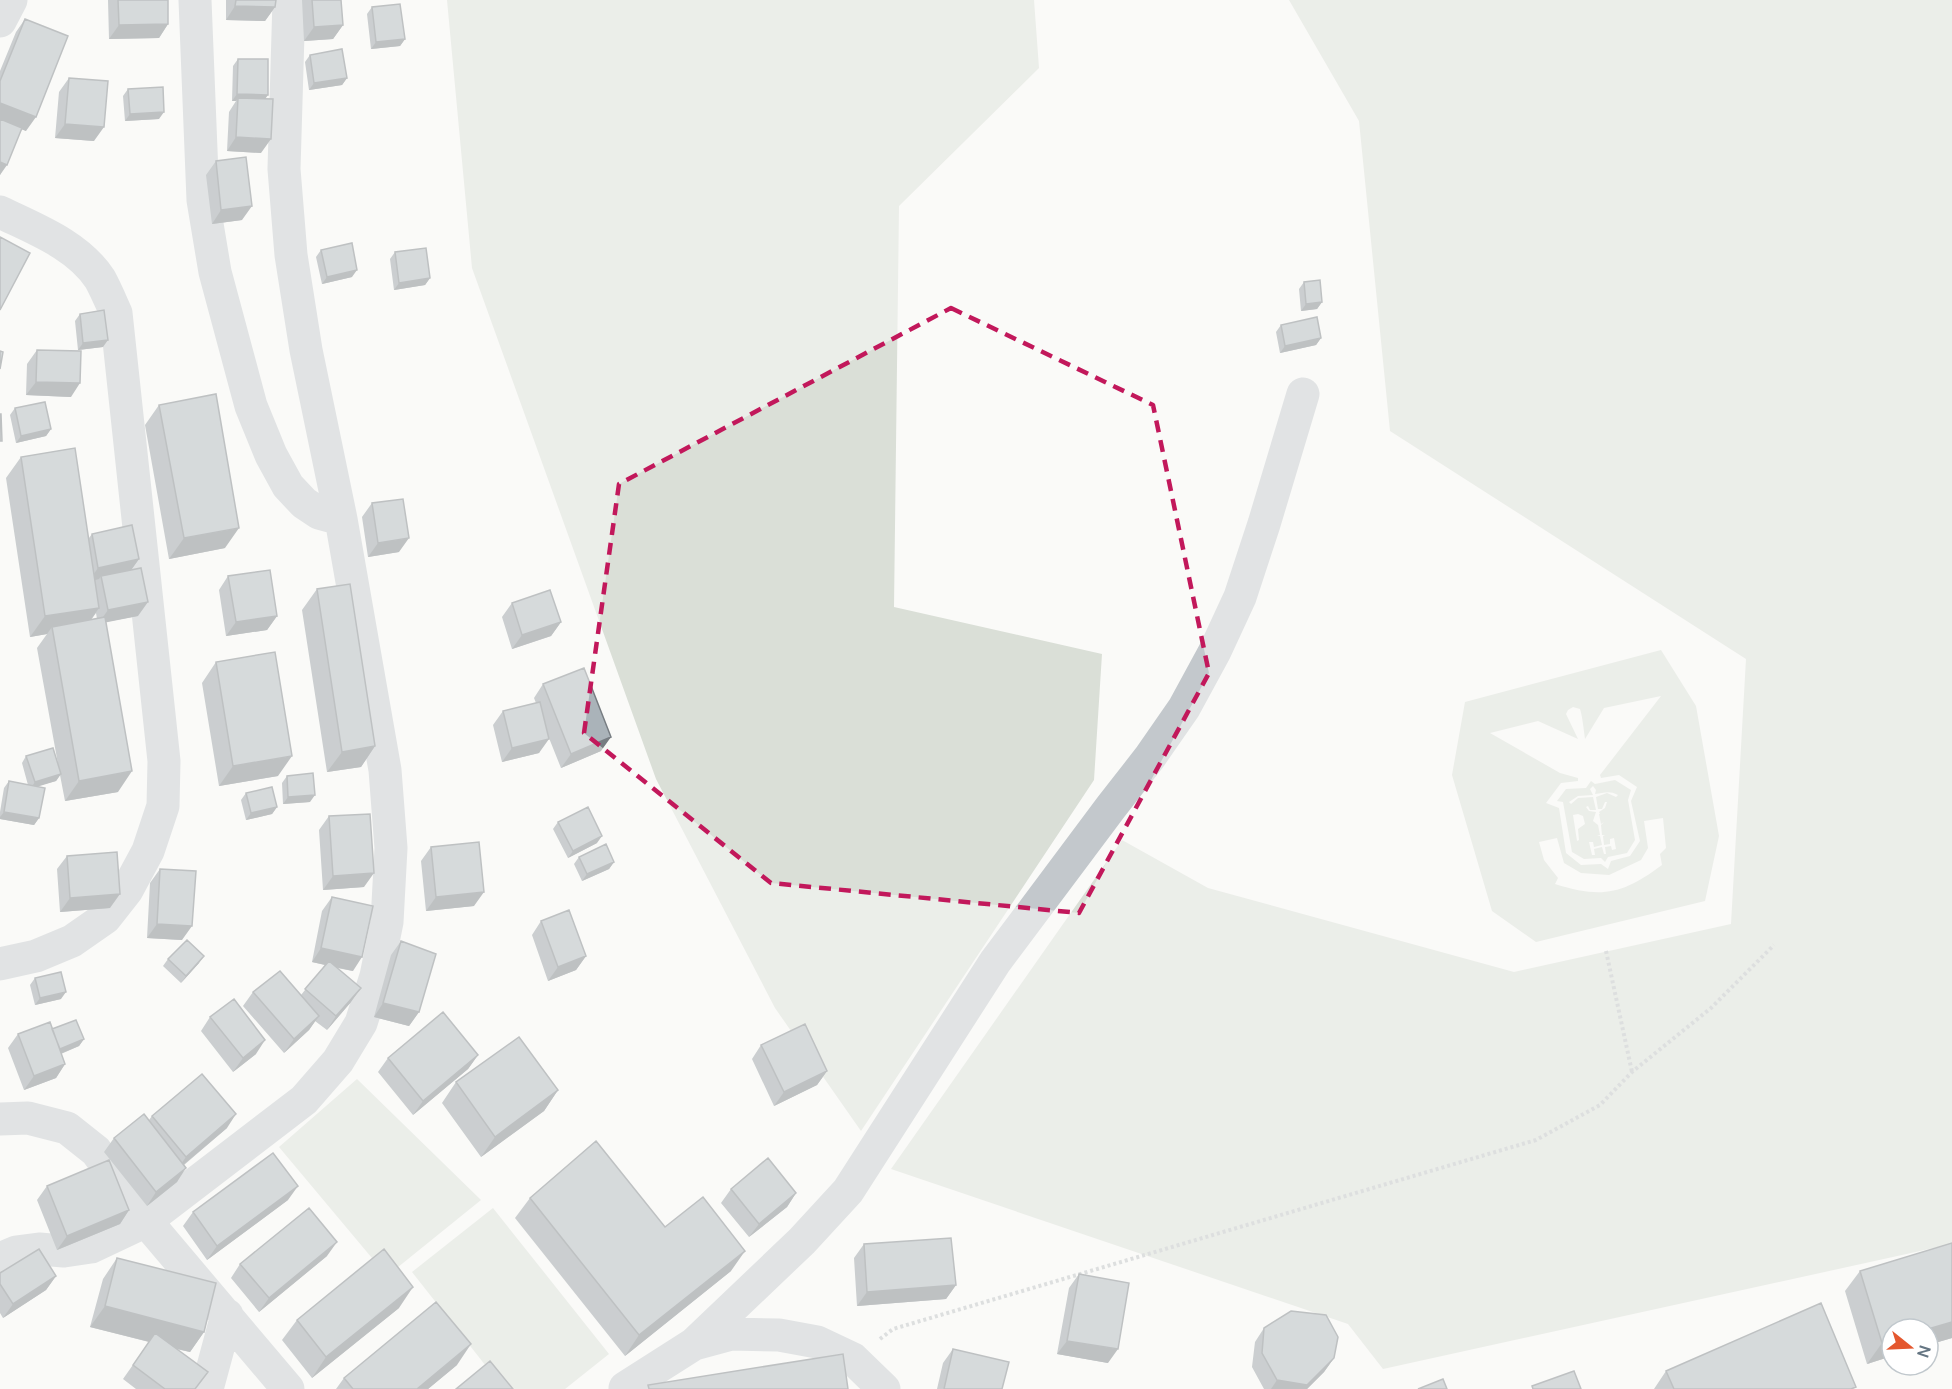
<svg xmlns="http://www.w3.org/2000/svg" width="1952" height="1389" font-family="Manrope,sans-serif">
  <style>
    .green { fill: #dadfd7; fill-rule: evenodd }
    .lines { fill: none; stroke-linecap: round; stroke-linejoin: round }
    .path { stroke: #bbbfc2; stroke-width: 4; stroke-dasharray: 3 3; stroke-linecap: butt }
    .minor { stroke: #c3c8cc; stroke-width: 33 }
    .wall { fill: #929a9f; fill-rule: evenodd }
    .shaded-wall { fill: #777d82 }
    .building { fill: #aab3b9; stroke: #777d82; stroke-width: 1.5 }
    .marked { fill: none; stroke: #c2185b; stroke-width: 4.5; stroke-dasharray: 12 8; stroke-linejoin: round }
  </style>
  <rect width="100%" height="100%" fill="#fafaf8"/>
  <path class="green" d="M447,0H1034L1039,68L899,206L894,607L1102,654L1094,780L861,1131L775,1008L656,779L472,268Z
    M1289,0H1952V1244L1383,1369L1348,1324L891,1169L1122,840L1208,888L1514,972L1731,924L1746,659L1390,431L1359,121Z
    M1661,650L1696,706L1719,836L1705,901L1536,942L1492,911L1452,775L1465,702ZM1661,696L1600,775L1601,778L1619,775L1637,787L1631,801L1640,841L1630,856L1611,861L1608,869L1601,864L1581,865L1566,853L1559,808L1546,803L1561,783L1578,781V778L1560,773L1490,733L1538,721L1578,739L1566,714L1568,710L1573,707L1580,709C1582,714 1584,731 1585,739L1604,708ZM1663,818L1666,848L1660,854L1662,865C1623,894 1602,899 1555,884L1558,878L1544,860L1539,842L1557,838L1564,863L1581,873L1609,875L1641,860L1648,848L1644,821Z
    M1615,780L1631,790L1628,800L1635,840L1627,853L1608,857L1605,862L1601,858L1584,859L1572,852L1563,802L1557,801L1566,789L1586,788L1591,781L1595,784ZM1593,786L1596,790L1595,794C1604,793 1609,790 1618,795L1616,797L1607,793L1596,797L1598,809H1602L1605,802H1607L1605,808L1599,812L1600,814H1599L1601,824L1604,822L1601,825L1602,835H1605L1603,836L1604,845L1610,844V839L1614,838L1616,849L1612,850L1611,846L1605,847L1606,854H1604L1602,847L1594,849L1595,855H1592L1589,842H1593L1594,847L1602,845L1600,836L1597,835H1600L1598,825L1593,821L1596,812L1589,811L1586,807L1588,806L1590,810H1596L1593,797L1578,798L1571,804L1569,802L1578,796L1593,795L1590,789ZM1578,814L1583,816L1585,824L1578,829L1579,840L1577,841L1573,815Z
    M357,1079L481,1200L387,1276L279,1147Z
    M493,1208L609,1354L565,1389H504L412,1272Z"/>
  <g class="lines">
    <path class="path" d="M1606,951L1632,1072
      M880,1339L893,1329L1536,1140L1600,1105L1632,1072L1711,1008L1774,945"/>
    <path class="minor" d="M195,0L203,200L215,272L251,406L271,455L288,486L304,503L319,513L341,519
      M0,21L11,0
      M0,212C35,229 78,245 100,279C106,290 111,302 116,313L164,761L163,806L148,851L127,890L105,918L72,941L36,956L0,964
      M0,1119L28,1118L67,1128L96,1151L146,1221L288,1389
      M0,1259L16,1252L39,1249L64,1251L91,1247L146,1221L304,1100L338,1061L361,1023L376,976L387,922L391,848L385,770L341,519L306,350L291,255L284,169L289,0
      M694,1344L802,1241L848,1191L995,962L1111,807L1150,757L1184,708L1215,651L1240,597L1264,524L1303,394
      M625,1388L694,1344L731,1334L779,1335L817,1342L853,1359L884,1389
      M207,1389L227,1315"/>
  </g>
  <path class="wall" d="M108,0H168V24L159,38L109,39Z
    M226,0H276L275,7L265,21L226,20Z
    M302,0H341L343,25L333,39L304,41Z
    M372,7L405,39L400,46L371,49L367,14Z
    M25,19L26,131L22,129L0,175V71L16,32Z
    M310,55L347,78L342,85L309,90L305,62Z
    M238,59L264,99L261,153L227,151L229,112L236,101H232L233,66Z
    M69,78L94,141L55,138L59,92Z
    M128,89L159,119L125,121L123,96Z
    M216,161L242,220L212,224L206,175Z
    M321,250L352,277L322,284L316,257Z
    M395,252L430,278L425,285L394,290L390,259Z
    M1304,282L1322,302L1317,309L1301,311L1299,289Z
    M80,314L103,347L78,350L75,321Z
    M1281,325L1321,338L1316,345L1280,353L1276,332Z
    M37,350L71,397L26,395L27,364Z
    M159,405L225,548L169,559L145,425Z
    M15,408L51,429L46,436L16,443L10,415Z
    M21,457L89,538L92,534L139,559L131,570L138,616L105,622L118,792L65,801L60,775L56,781L37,786L39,818L34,825L0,819V812L4,788L9,781L28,785L22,763L26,756L58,764L37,648L47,634L30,637L6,478ZM96,613L97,619L91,620Z
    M372,503L399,552L368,557L362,517Z
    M228,576L277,616L267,630L226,636L219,590Z
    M317,589L375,746L361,767L327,772L302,610Z
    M512,603L561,622L551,636L512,649L502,617Z
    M216,662L278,776L219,786L202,683Z
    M543,684L601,751L561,768L547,733L539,753L502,762L493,725L503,711L536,703L534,698Z
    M287,776L310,802L283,804L282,783Z
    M246,793L277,807L272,814L246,820L241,800Z
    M329,816L364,887L323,890L319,830Z
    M558,822L597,843L568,858L553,829Z
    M431,847L474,906L426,911L421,861Z
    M67,856L110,908L60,912L57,869Z
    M579,857L614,862L609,869L582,881L574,864Z
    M160,869L182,940L147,938L150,883Z
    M332,897L353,971L337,968L351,1002L327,1030L315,1021L309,1030L284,1053L243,1006L253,992L301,995L325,965L312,962L322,911Z
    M541,921L586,956L576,970L548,981L532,935Z
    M401,941L419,1012L409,1026L374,1017L391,955Z
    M168,959L199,963L181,983L163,966Z
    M35,978L61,999L35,1005L30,985Z
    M210,1017L256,1054L233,1072L201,1031Z
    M52,1029L84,1039L79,1046L61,1054L65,1064L56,1078L24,1090L8,1048L18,1034Z
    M761,1045L827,1071L817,1085L774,1106L752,1059Z
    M478,1055L468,1069L413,1115L378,1072L388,1058Z
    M456,1082L558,1090L544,1111L481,1157L442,1103Z
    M152,1116L227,1128L184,1165L177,1182L147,1206L104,1152L114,1138L149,1120Z
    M47,1186L129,1210L120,1224L57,1250L37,1200Z
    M731,1189L796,1193L787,1207L749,1237L721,1203Z
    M530,1198L665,1227L731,1271L625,1356L515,1218Z
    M288,1200L207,1260L183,1226L193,1212Z
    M1952,1243V1338L1928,1345L1892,1329V1356L1867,1364L1845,1291L1860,1271Z
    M864,1244L956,1285L946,1299L857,1306L854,1258Z
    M327,1256L259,1312L231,1278L240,1264Z
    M117,1258L204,1332L190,1352L176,1349L196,1389H136L123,1379L149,1342L90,1327L103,1279Z
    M0,1273L56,1276L46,1290L3,1318L0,1313Z
    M1079,1274L1108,1363L1057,1354L1069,1288Z
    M399,1308L312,1378L282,1340L297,1320Z
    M1264,1328L1334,1358L1324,1372L1307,1389H1264L1252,1367L1255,1342Z
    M953,1349L1002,1389H937L943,1363Z
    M457,1365L428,1389H336L344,1378Z
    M1666,1371L1855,1389H1654Z"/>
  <path class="shaded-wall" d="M235,6L275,7L265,21L226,20Z
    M168,24L159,38L109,39L119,25Z
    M343,25L333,39L304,41L314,27Z
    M405,39L400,46L371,49L376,42Z
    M347,78L342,85L309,90L314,83Z
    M237,94L268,95L263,102L238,98L236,101H232Z
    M0,103L36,117L26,131L0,121Z
    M164,112L159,119L125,121L130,114Z
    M65,124L104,127L94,141L55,138Z
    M236,137L271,139L261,153L227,151Z
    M0,162L7,165L0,175Z
    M252,206L242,220L212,224L221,210Z
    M357,270L352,277L322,284L327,277Z
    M430,278L425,285L394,290L399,283Z
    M1322,302L1317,309L1301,311L1306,304Z
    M1321,338L1316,345L1280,353L1285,346Z
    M108,340L103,347L78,350L83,343Z
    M36,382L80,383L71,397L26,395Z
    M51,429L46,436L16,443L21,436Z
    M239,528L225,548L169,559L184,538Z
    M409,538L399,552L368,557L378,543Z
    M139,559L129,573L101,576L99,579L88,582L98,568Z
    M148,602L138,616L98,624L108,610Z
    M99,608L85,628L52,627L47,634L30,637L45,616Z
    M277,616L267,630L226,636L236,622Z
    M561,622L551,636L512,649L522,635Z
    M611,737L601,751L561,768L571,754Z
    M549,739L539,753L502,762L512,748Z
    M375,746L361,767L327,772L342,752Z
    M292,756L278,776L219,786L233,766Z
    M132,771L118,792L65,801L79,781Z
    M61,774L56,781L30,789L35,782Z
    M315,795L310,802L283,804L288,797Z
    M277,807L272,814L246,820L251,813Z
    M4,812L39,818L34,825L0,819V817Z
    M602,836L597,843L568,858L573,851Z
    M614,862L609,869L582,881L587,874Z
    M374,873L364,887L323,890L333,876Z
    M484,892L474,906L426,911L436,897Z
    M120,894L110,908L60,912L70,898Z
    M157,924L192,926L182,940L147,938Z
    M321,948L362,957L353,971L312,962Z
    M204,956L199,963L181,983L186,976Z
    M586,956L576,970L548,981L558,967Z
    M361,988L351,1002L327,1030L336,1016Z
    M66,992L61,999L35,1005L40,998Z
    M383,1003L419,1012L409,1026L374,1017Z
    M319,1016L309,1030L284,1053L294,1039Z
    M84,1039L79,1046L55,1056L60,1049Z
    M265,1040L256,1054L233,1072L243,1058Z
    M478,1055L468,1069L413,1115L423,1101Z
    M65,1064L56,1078L24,1090L34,1076Z
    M827,1071L817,1085L774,1106L784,1092Z
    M558,1090L544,1111L481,1157L495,1137Z
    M236,1114L227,1128L176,1171L186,1157Z
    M186,1168L177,1182L147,1206L156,1192Z
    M298,1186L288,1200L207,1260L217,1246Z
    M796,1193L787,1207L749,1237L759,1224Z
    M129,1210L120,1224L57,1250L67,1236Z
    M337,1242L327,1256L259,1312L269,1298Z
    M745,1251L731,1271L625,1356L639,1335Z
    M56,1276L46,1290L3,1318L13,1304Z
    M956,1285L946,1299L857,1306L867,1292Z
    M413,1287L399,1308L312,1378L326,1357Z
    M105,1306L204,1332L190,1352L90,1327Z
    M1952,1322V1338L1928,1345V1329Z
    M1892,1340V1356L1867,1364L1882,1343Z
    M1067,1341L1118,1349L1108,1363L1057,1354Z
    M471,1344L457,1365L428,1389H417Z
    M1334,1358L1324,1372L1307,1389H1271L1277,1380Z"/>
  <path class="building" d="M118,0H168V24L119,25Z
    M236,0H276L275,7L235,6Z
    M312,0H341L343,25L314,27Z
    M400,4L405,39L376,42L372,7Z
    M25,19L68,36L36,117L0,103V81Z
    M342,49L347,78L314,83L310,55Z
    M238,59H268V95L237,94Z
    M69,78L108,81L104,127L65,124Z
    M163,87L164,112L130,114L128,89Z
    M238,98L273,99L271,139L236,137Z
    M0,119L22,128L7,165L0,162Z
    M246,157L252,206L221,210L216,161Z
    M0,237L30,253L0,310Z
    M352,243L357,270L327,277L321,250Z
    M426,248L430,278L399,283L395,252Z
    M1320,280L1322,302L1306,304L1304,282Z
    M104,310L108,340L83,343L80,314Z
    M1317,317L1321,338L1285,346L1281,325Z
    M37,350L81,351L80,383L36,382Z
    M0,351L3,352L0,369Z
    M216,394L239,528L184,538L159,405Z
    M45,402L51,429L21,436L15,408Z
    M0,414H1L2,441H0Z
    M75,448L99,608L45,616L21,457Z
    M403,499L409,538L378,543L372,503Z
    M132,525L139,559L98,568L92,534Z
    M141,568L148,602L108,610L101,576Z
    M270,570L277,616L236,622L228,576Z
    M350,584L375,746L342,752L317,589Z
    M550,590L561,622L522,635L512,603Z
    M105,617L132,771L79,781L52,627Z
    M275,652L292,756L233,766L216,662Z
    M584,668L611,737L571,754L543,684Z
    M540,702L549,739L512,748L503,711Z
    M53,748L61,774L35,782L26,756Z
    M313,773L315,795L288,797L287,776Z
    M9,781L45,788L39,818L4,812Z
    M272,787L277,807L251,813L246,793Z
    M588,807L602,836L573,851L558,822Z
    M370,814L374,873L333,876L329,816Z
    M479,842L484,892L436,897L431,847Z
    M606,844L614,862L587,874L579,857Z
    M117,852L120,894L70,898L67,856Z
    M160,869L196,871L192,926L157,924Z
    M332,897L373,906L362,957L321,948Z
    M569,910L586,956L558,967L541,921Z
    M187,940L204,956L186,976L168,959Z
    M401,941L436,954L419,1012L383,1003Z
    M329,961L361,988L336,1016L305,989Z
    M280,971L319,1016L294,1039L253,992Z
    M61,972L66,992L40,998L35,978Z
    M234,999L265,1040L243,1058L210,1017Z
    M443,1012L478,1055L423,1101L388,1058Z
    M76,1020L84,1039L60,1049L52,1029Z
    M50,1022L65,1064L34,1076L18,1034Z
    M805,1024L827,1071L784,1092L761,1045Z
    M519,1037L558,1090L495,1137L456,1082Z
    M202,1074L236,1114L186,1157L152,1116Z
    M144,1114L186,1168L156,1192L114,1138Z
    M596,1141L665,1227L703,1197L745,1251L639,1335L530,1198Z
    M273,1153L298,1186L217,1246L193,1212Z
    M768,1158L796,1193L759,1224L731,1189Z
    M109,1160L129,1210L67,1236L47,1186Z
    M309,1208L337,1242L269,1298L240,1264Z
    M951,1238L956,1285L867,1292L864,1244Z
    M1952,1243V1322L1928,1329H1892V1340L1882,1343L1860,1271Z
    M39,1249L56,1276L13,1304L0,1284V1273Z
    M384,1249L413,1287L326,1357L297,1320Z
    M117,1258L216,1283L204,1332L105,1306Z
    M1079,1274L1129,1283L1118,1349L1067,1341Z
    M436,1302L471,1344L417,1389H353L344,1378Z
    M1821,1303L1856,1387L1851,1389H1674L1666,1371Z
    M1291,1311L1326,1315L1338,1337L1334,1358L1307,1385L1277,1380L1262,1353L1264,1328Z
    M155,1333L208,1372L195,1389H165L133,1365Z
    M953,1349L1009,1362L1002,1389H944Z
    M843,1354L848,1389H649L648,1385Z
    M490,1361L513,1389H456Z
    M1574,1371L1581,1389H1533L1532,1386Z
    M1443,1379L1447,1389H1418Z"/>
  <path d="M0 0H1952V1389H0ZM951,308L1153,405L1209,673L1079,913L771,883L584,733L619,484Z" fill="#fafaf8" fill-opacity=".55" fill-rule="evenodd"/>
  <path class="marked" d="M951,308L1153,405L1209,673L1079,913L771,883L584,733L619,484Z"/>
  <g transform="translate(1910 1347) rotate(108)"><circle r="28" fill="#ffffff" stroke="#c1c8cd" stroke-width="1.5"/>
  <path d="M0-4.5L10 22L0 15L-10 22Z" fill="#e4572e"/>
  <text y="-9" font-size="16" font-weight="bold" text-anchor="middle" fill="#657683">N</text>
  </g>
</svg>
